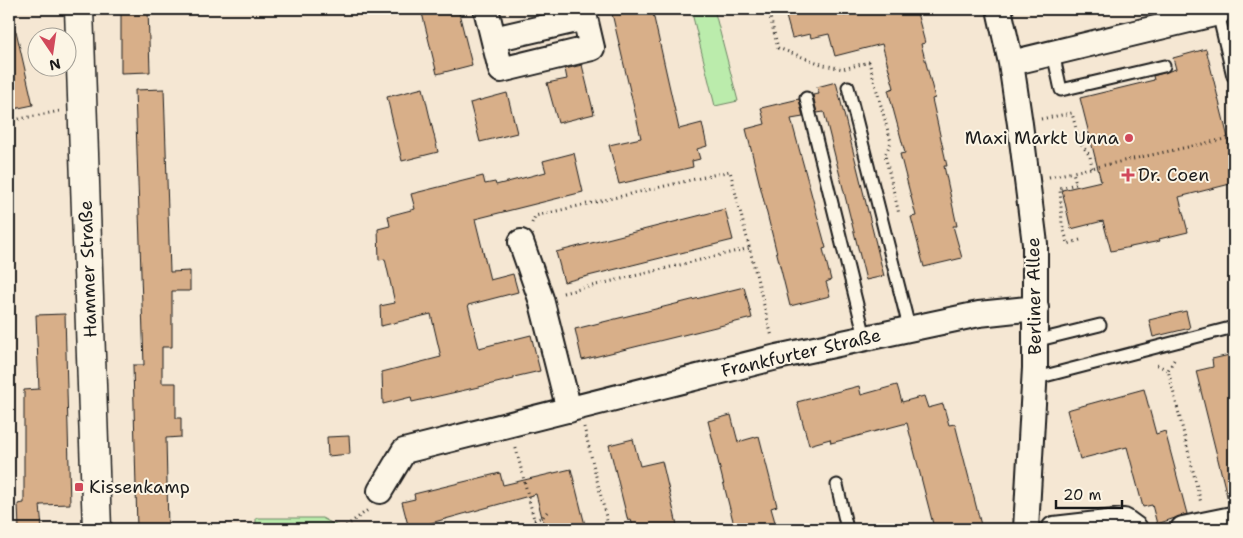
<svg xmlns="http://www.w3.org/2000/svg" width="1243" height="538" font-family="'Shantell Sans',sans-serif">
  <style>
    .green { fill: #bbecac; stroke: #6c8464 }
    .building { fill: #d8af89; stroke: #1c1c1c }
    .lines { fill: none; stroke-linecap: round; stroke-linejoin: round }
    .lane-casing { stroke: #1c1c1c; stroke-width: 15 }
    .street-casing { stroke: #1c1c1c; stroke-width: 28 }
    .secondary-casing { stroke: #1c1c1c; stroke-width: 31 }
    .path { stroke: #1c1c1c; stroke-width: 3; stroke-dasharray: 1 4; stroke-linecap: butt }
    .lane { stroke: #fcf5e5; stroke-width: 11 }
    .street { stroke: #fcf5e5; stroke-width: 24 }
    .secondary { stroke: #fcf5e5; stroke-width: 28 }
    .poi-dot { fill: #d1495b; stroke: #fcf5e5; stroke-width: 2 }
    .labels { text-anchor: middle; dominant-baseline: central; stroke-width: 4; stroke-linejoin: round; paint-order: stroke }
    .poi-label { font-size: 18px; fill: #1c1c1c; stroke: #fcf5e5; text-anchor: start }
    .street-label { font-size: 18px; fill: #1c1c1c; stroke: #fcf5e5 }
  </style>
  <rect width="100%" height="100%" fill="#f5e7d3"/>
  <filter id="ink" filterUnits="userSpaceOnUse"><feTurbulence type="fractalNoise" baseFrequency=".02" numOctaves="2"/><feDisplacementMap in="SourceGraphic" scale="10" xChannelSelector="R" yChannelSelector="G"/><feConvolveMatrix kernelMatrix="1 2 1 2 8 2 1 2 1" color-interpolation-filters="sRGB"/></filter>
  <g filter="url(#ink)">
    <path class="green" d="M691,9H714L738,101L715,106Z
      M256,518H322L343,529H256Z"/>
    <path class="building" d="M121,9H148L150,72L121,73Z
      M421,9H458L472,65L437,74Z
      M611,9H652L679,129L702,123L707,146L697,149L700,159L692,161L693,167L619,184L609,145L641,138Z
      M784,9H843L844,16L870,9H916L925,43L921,44L935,98L932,99L947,166H944L957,226H953L962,258L924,267L911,217L916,216L900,154L905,153L888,90L894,88L882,44L835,56L829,34L811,38L810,34L792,38Z
      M16,31L33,105L9,110V32Z
      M1206,49L1231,150L1234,149V183L1179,197L1188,232L1159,239L1160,241L1111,251L1103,221L1071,229L1062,190L1101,181L1080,98L1154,80L1153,76L1176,69L1173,58Z
      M582,65L594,114L558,123L547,83L567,79L565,69Z
      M836,82L884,276L866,280L824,112L817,113L813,95L819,94L817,87Z
      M423,88L438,152L402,161L387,97Z
      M164,89L170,272L190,271V291H172V347H162V383H176V418H181V437L166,438L168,529H137L133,365H144L135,90Z
      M507,93L517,133L480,142L470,103Z
      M799,99L803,117L791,119L826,248L823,249L831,280L826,282L830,296L790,306L746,129L765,124L761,108Z
      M574,153L583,192L475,219L490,280L513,274L518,292L468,305L479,348L531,335L540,371L514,377V379L412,402L411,397L383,404L382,372L441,357L431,314L381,326L380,306L395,303L385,259L379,260L378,229L390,226L388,216L415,209L411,194L483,176L485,184L495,182L496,185L546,172L543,161Z
      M725,209L733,240L564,282L556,252Z
      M744,287L752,318L582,360L575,329Z
      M1186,311L1190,328L1153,337L1149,320Z
      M65,314L70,504L40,505L42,529H19L18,504L24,503V390L39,389L36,315Z
      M1234,354V499L1228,500L1196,371L1213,367L1212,359Z
      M897,385L902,402L924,396L928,408L943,404L949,425L955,424L982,529H936L935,524H933L907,423L831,443L830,439L809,445L797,402L859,386L861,395Z
      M1144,389L1156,434L1165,431L1187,514L1157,524L1152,505L1143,507L1127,447L1080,459L1067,410Z
      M731,415L738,442L759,436L777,506L771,508L777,529H735L708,421Z
      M349,436L350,454L328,456L327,437Z
      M633,439L640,466L662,461L678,529H634L631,520L628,521L609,445Z
      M571,469L586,529H545L536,494L409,529L402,502L415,499L414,494L500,473L503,485Z"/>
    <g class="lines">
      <defs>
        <path id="lane" d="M1218,13L1233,76
          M1053,53L1061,90L1164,66
          M848,87L909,327
          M806,98L865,337
          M1035,341L1100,325
          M1033,379L1234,327
          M837,485L847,529"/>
        <path id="street" d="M486,9L501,70L592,48L585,18L494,39
          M999,9L1011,63L1020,124L1035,244V368L1026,529
          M1011,63L1218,13
          M521,242L541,299L569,410
          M380,491L404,451L777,357L979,314L1036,308
          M1054,529L1124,521L1135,529
          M1183,529L1232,519"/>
        <path id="secondary" d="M79,9L97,529"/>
      </defs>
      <use href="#lane" class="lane-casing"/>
      <use href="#street" class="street-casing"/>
      <use href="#secondary" class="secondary-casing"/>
      <path class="path" d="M768,9L778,48L824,65L843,69L869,62L891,142L885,155L899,214
        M1041,119L1072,113L1079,141L1090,156L1092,168
        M9,121L60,111
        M1049,177L1073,172
        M532,223L535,216L730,171L772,337
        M1080,240L1068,244L1062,224L1060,188L1076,184L1073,172L1234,137
        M563,293L750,248
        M1174,360L1168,370L1201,503
        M1157,365L1168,370
        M584,427L609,529
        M534,520L543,517L547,512
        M342,529L368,510
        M512,529L535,523L515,445"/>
      <use href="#lane" class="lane"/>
      <use href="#street" class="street"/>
      <use href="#secondary" class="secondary"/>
    </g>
  </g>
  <g class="poi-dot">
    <circle cx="1129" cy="138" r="5"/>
    <path d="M1125.5 167.5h5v5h5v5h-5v5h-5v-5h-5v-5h5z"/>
    <rect x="74" y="482" width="10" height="10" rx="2.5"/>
  </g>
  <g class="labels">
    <g class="poi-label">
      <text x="1119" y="138" text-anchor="end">Maxi Markt Unna</text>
      <text x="1138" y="175">Dr. Coen</text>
      <text x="89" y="487">Kissenkamp</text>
    </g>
    <g class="street-label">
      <text transform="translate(88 269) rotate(-92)">Hammer Straße</text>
      <text transform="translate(1034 296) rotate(-91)">Berliner Allee</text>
      <text transform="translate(801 353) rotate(-13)">Frankfurter Straße</text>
    </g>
  </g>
  <rect width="1243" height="538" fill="none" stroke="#fcf5e5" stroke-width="30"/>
  <rect x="15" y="15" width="1213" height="508" fill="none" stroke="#1c1c1c" stroke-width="2" filter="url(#ink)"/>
  <g transform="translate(52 52) rotate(167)"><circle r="24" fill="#fcf5e5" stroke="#a29e95"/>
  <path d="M0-4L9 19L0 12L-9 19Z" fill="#d1495b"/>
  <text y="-8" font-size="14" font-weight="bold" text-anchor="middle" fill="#1c1c1c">N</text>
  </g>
  <path d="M1056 500v8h66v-8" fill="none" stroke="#1c1c1c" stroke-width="2.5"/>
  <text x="1063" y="500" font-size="15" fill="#1c1c1c" stroke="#fcf5e5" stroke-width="4" paint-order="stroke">20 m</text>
</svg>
